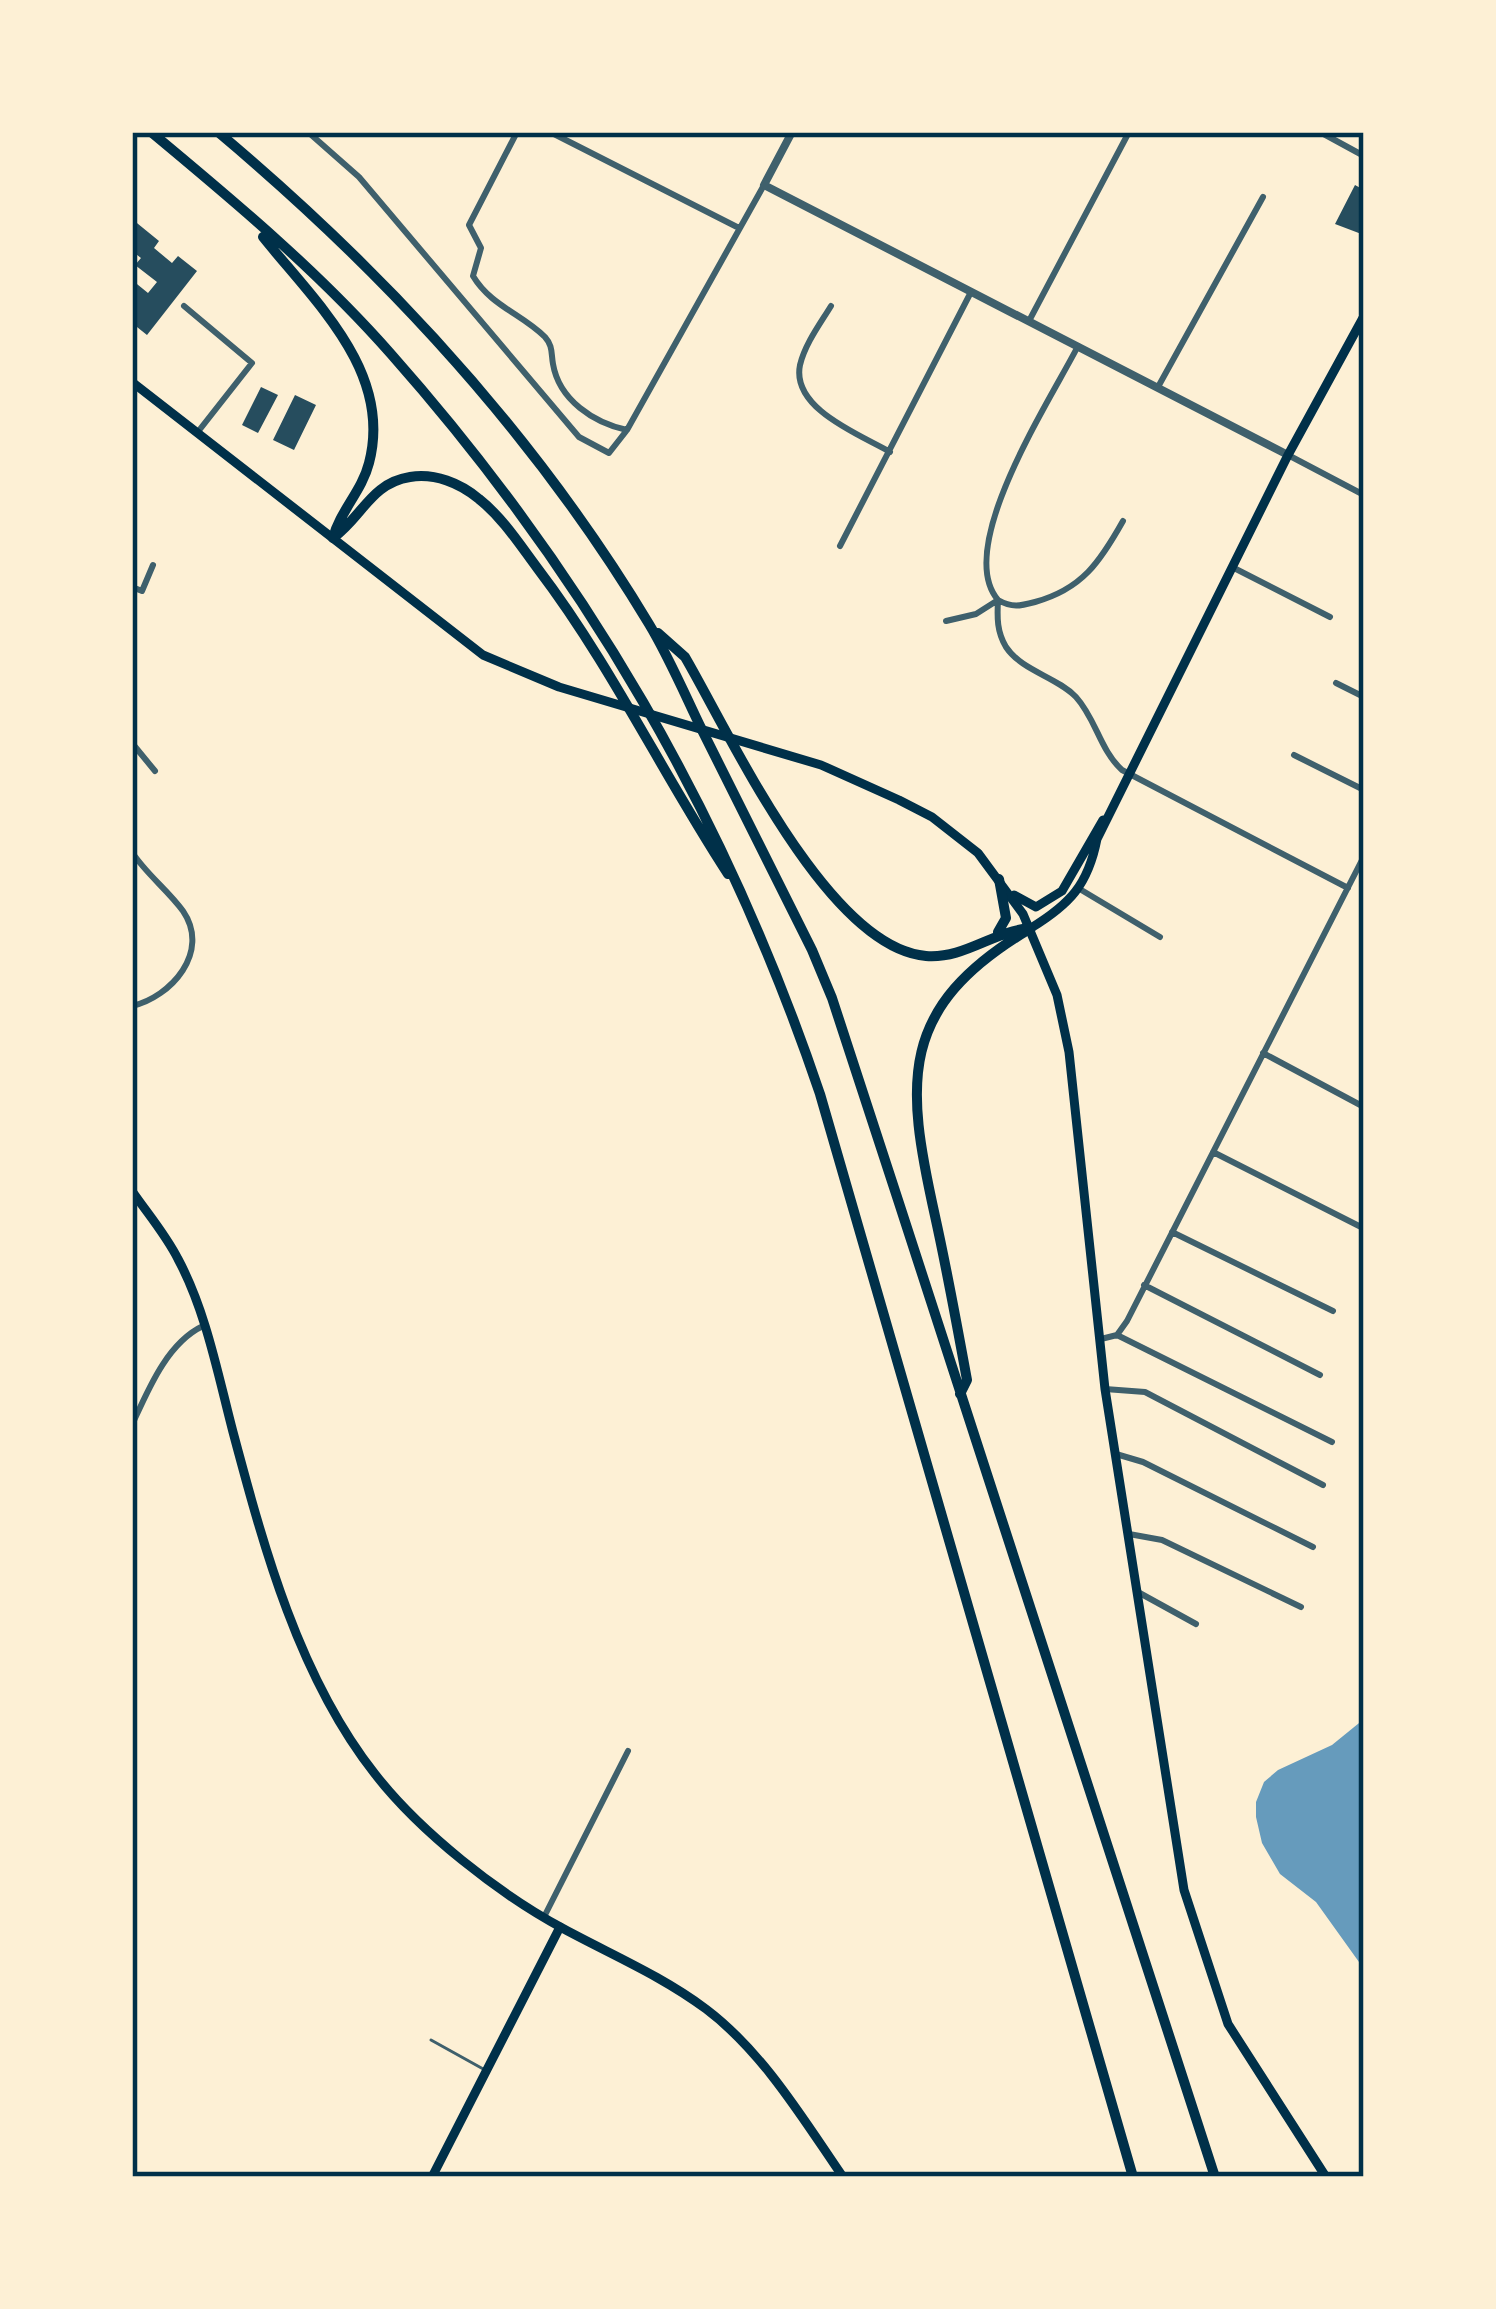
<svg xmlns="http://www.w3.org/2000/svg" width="1496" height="2309" font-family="Cabin,sans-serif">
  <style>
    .water { fill: #669bbc }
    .building { fill: #264d5e }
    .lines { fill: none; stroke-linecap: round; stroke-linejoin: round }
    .service { stroke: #3f606c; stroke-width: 3 }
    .minor { stroke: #3f606c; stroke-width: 6 }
    .tertiary { stroke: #3f606c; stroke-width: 8 }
    .secondary { stroke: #003049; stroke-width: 9 }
    .primary { stroke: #003049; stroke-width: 9 }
    .motorway { stroke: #003049; stroke-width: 10 }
    .neatline { fill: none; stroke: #003049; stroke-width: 4.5 }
  </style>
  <rect width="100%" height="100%" fill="#fdf0d5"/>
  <path class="water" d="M1364,1719V1969L1316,1902L1280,1874L1262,1843L1256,1817V1802L1264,1782L1278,1770L1332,1745Z"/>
  <path class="building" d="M1355,185L1364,190V235L1335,224Z
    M132,219L159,241L154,248L172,263L178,256L197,271L147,335L132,323V280L148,293L157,282L135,265L141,258L132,251Z
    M261,387L278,395L258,433L242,425Z
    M295,395L316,405L294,450L273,440Z"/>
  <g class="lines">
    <path class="service" d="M431,2040L485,2070"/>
    <path class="minor" d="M308,132L359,177L579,437L609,453L627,430L764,185
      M517,132L469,225L481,248L473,276C491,306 522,314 545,337C553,346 551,353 553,364C559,400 594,423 627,430
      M550,132L739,228
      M1320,132L1364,156
      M184,306L252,363L197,433
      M831,306C820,324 805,344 800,365C791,409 861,435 890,452
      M1029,321L1129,132
      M1158,387L1263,197
      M1288,455L1364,495
      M1123,521C1100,562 1082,589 1035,602C1020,606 1012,608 998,600C997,618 997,632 1006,647C1022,671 1057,677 1076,697C1096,719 1100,750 1122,770L1348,888
      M840,546L971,292
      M1232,567L1330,617
      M132,587L142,591L153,565
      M946,621L976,614L998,600C953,548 1051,399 1078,346
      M1336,683L1364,697
      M132,743L155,771
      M1294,755L1364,790
      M132,852C146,874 168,890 183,911C211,952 171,997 132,1006
      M1078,888L1160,937
      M1263,1053L1364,1107
      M1213,1152L1363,1228
      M1172,1232L1333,1311
      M1144,1285L1320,1375
      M1117,1335L1332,1442
      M1101,1339L1117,1335L1127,1321L1364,856
      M1105,1389L1145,1392L1323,1485
      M132,1425C148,1390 167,1343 203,1326
      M1116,1454L1143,1462L1313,1547
      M1129,1534L1162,1540L1301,1607
      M1136,1591L1196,1624
      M544,1917L628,1751"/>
    <path class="tertiary" d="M792,132L764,185L1288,455"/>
    <path class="secondary" d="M132,382L483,655L559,687L821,765L899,800L932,817L978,853L1023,914L1057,995L1069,1052L1105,1389L1184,1890L1228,2024L1326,2177
      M1014,895L1036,907L1062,891L1103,820
      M1031,928C1070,904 1088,885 1097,839L1288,455L1364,316
      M432,2177L560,1927"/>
    <path class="primary" d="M132,1191C148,1214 166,1235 178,1259C206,1311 218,1375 233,1432C264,1548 299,1678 375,1774C420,1832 499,1894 564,1929C612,1955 662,1976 706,2009C763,2052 803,2119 843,2177"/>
    <path class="motorway" d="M151,132C234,201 319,272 391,354C585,573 726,816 820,1094L1133,2177
      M218,132C386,273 536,436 649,624C669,657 685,695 702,730C739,803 775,877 812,950L832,998L899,1203L1215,2177
      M263,237C315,302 393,372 369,463C362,491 340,511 333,538
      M333,538C362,517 371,483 410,477C435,473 460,483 479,499C503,518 520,545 538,569C611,665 662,773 728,874
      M658,633L685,657C731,736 828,948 926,956C965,959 993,931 1031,928
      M998,932L1006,918L999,879
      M960,1394L967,1380C957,1325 947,1270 935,1216C905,1081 898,1008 1028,930"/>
  </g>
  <rect width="1496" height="2309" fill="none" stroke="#fdf0d5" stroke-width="270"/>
  <rect x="135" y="135" width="1226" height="2039" class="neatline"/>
</svg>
